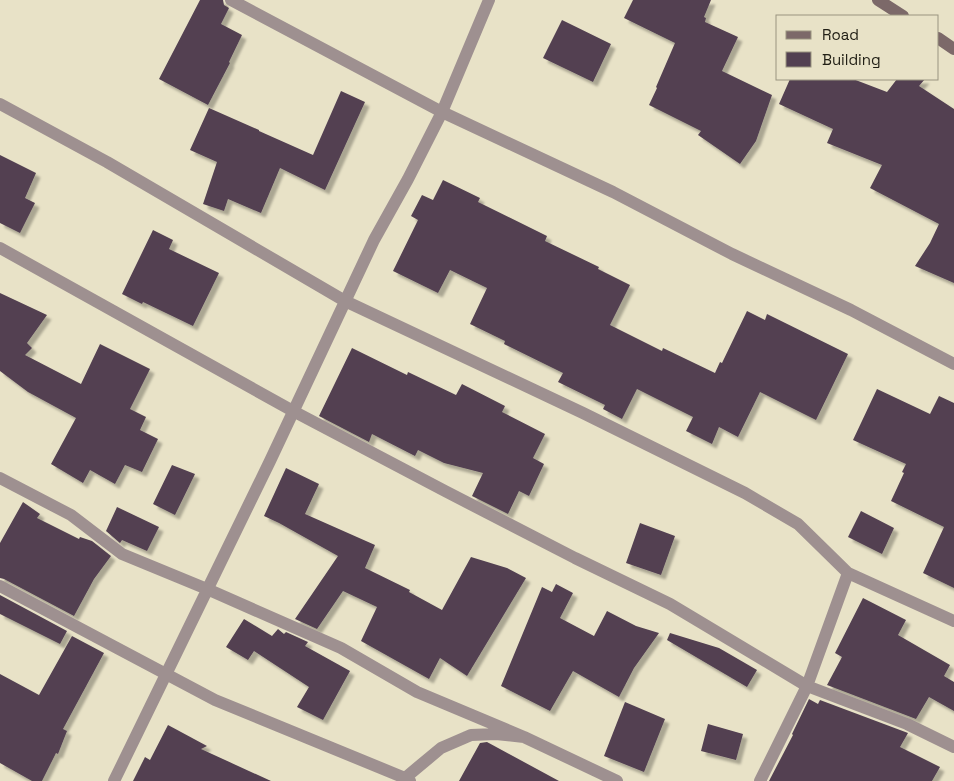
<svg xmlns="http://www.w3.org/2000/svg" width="954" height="781" font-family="'Space Grotesk',sans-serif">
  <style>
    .building { fill: #524051; filter: url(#shadow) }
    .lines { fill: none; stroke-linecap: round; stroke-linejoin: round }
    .street { stroke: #9e9090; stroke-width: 12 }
    .secondary { stroke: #7c6969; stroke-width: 12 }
  </style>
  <defs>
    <filter id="shadow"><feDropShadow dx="4.5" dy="4.5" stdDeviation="1" flood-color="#0004"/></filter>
  </defs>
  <rect width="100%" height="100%" fill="#e8e2c7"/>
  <path class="building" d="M200,0H223L224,5L229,8L221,24L242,35L229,62L230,63L208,105L159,79Z
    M633,0H711L704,17L706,18L705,22L738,37L722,71L772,95L756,141L740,164L698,135L701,131L649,105L657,88L656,87L675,43L624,18Z
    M562,20L611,44L593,82L543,58Z
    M790,79H853L887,92L897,79H925L919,86L954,109V283L915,266L930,243L939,224L870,188L882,165L827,143L833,129L779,104Z
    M341,91L365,102L325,190L280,168L261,213L228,199L224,211L203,204L217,162L190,150L209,108L259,130V131L313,155Z
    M0,155L36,173L25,198L35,203L20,233L0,223Z
    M443,180L480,198L478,202L547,236L545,241L599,267L598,269L630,285L610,325L662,351L663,348L715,373L720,362L722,363L747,311L765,320L767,314L848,354L816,420L760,392L738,437L719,427L712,444L686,431L693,417L637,389L622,419L603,409L605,405L558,382L563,373L504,344L505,341L470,324L487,288L450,270L438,293L393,271L418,220L411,216L422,195L433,200Z
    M153,230L173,240L169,249L219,273L193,326L143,302L142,304L122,294Z
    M0,293L47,315L27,343L32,348L25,355L81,384L100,344L150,369L130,409L146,417L140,430L158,439L142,472L125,465L115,484L90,470L83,483L51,464L76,418L28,392L0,371Z
    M352,348L407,375L408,372L456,395L462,384L505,406L502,412L545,434L533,458L544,464L529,496L519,491L508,514L472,496L483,473L444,463L418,450L415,456L372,434L369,442L319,416Z
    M877,389L930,414L939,396L954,403V588L923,573L944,527L891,501L904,473L902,472L906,464L853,440Z
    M172,465L195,474L175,515L153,504Z
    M286,468L319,484L305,514L375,545L365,568L410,590L409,592L442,610L471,557L507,568L526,578L467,676L440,658L429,679L361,641L377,607L343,591L317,629L295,619L338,556L279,523L264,516Z
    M23,502L40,514L37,518L79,539L80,537L92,541L111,556L94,579L74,616L4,579L0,578V543Z
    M117,507L159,527L147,551L122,540L120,543L106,531Z
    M861,511L894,528L882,554L848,537Z
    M640,523L675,536L661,575L626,563Z
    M556,584L573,593L560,618L594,636L607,611L636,626L659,633L634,668L619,697L573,671L550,711L501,686L542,587L552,592Z
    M0,595L67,631L60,644L0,614Z
    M863,598L906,620L898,635L950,665L944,676L954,682V711L929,697L916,719L827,685L842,657L835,653Z
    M244,619L272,636L278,629L284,634L286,632L308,642L305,646L350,671L323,720L297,707L309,687L254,651L248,660L226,647Z
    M670,633L719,648L757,670L747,687L667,640Z
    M72,636L104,653L63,729L67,731L58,754L56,753L42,781H32L0,763V674L39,695Z
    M809,699L818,704L820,700L908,733L900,747L940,767L932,781H769L793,735L792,734Z
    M625,702L665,719L644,772L604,756Z
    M708,724L743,734L736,760L701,751Z
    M168,725L207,746L201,749L271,781H133L145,757L150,760Z
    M487,742L559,781H459L480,743Z"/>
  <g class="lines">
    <path class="street" d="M231,0L442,112L613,192L732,254L851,310L954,364
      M0,104L107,162L345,301L583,413L745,493L798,524L848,573L954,621
      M0,248L293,411L445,491L575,558L670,604L807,686L907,724L954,747
      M0,478L71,515L122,554L207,589L341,648L417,692L524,737
      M0,586L215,700L405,778L410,781
      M405,778L441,748L471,735L496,734L524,737L617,781
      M114,781L270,461L374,240L408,179L442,112L489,0
      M760,781L807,686L848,573"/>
    <path class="secondary" d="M878,0L903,16
      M938,38L954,49"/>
  </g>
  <rect x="776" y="15" width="162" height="65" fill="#e8e2c7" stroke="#999480"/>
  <rect x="786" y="31" width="25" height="8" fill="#7c6969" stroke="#999480"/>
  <text x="822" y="40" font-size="15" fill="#222016">Road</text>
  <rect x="786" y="52" width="25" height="15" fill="#524051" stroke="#999480"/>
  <text x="822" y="65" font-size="15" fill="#222016">Building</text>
</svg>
